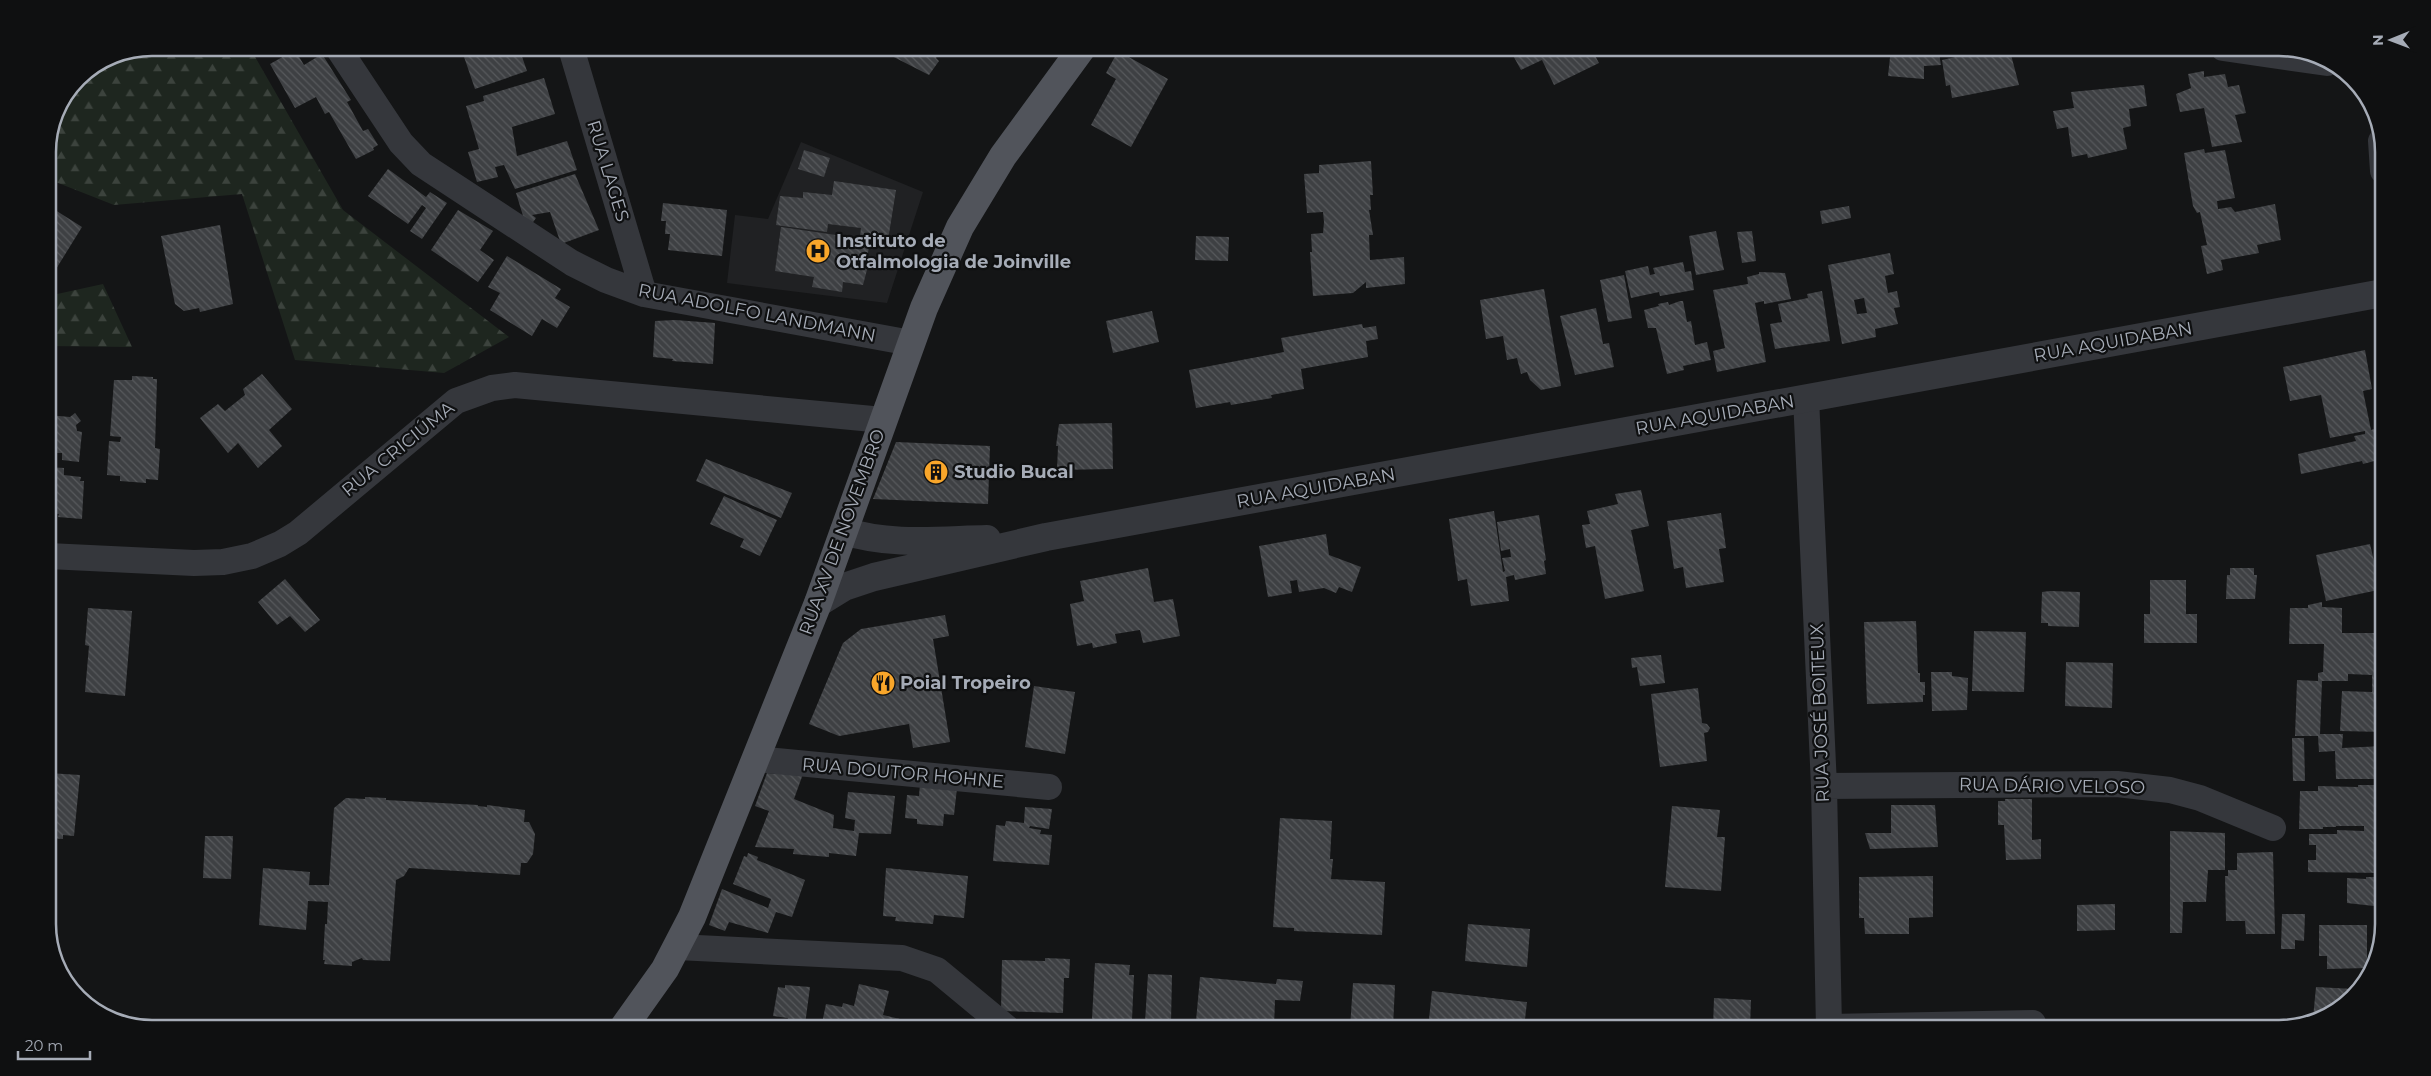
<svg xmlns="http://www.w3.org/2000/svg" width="2431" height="1076" font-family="Montserrat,sans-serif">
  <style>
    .built { fill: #202123 }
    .forest { fill: url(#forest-firs) }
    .building { fill: url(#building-back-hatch); fill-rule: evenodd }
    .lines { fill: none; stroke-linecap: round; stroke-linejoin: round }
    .minor { stroke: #35373c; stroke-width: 26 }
    .tertiary { stroke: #35373c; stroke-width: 28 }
    .primary { stroke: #51545b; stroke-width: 28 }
    .labels { text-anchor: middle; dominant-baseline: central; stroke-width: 4.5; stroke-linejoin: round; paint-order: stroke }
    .street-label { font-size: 18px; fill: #a6acb7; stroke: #0f1011 }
    .poi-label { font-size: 18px; font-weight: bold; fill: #a6acb7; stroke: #0f1011; text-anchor: start }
    .rim { fill: none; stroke: #a6acb7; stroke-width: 2.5 }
  </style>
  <defs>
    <pattern id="forest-firs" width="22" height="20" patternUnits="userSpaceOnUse" patternTransform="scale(1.25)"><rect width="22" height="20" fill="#1e261f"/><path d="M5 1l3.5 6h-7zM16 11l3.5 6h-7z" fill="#3c433d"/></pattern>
    <pattern id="building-back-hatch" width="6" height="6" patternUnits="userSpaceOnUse" patternTransform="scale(1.25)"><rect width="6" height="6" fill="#3e4043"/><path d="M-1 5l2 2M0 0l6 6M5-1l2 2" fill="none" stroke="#57595c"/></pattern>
  </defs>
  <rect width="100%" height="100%" fill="#141516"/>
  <path class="built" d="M801,142L923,192L887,303L727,283L735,215L768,219Z"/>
  <path class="forest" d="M153,48H250L343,210L509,337L444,373L295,360L242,194L114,205L48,179V146L56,112L78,78L113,55Z
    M103,284L132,347L48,346V296Z"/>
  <path class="building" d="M461,48H519L527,71L475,89Z
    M882,48H942L936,58L939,61L929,75L880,50Z
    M1217,48H1242L1240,54Z
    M1245,48H1263L1262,52Z
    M1509,48H1591L1599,63L1554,85L1542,60L1521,70Z
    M1891,48H1938L1941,65L1924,66V79L1888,76Z
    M1996,48H2007L2008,51H2010L2019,85L1952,98L1950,85L1946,86L1942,60Z
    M295,50L304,65L322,54L351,100L347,102L363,131L368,129L378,145L373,148L374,150L356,159L329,112L325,114L316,97L295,108L270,64Z
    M1118,51L1168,79L1131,147L1091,125L1116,79L1106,73Z
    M2204,71V77L2225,74L2228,87L2239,85L2246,113L2235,115L2242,142L2212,147L2204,108L2180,112L2176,94L2191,88L2188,74Z
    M544,78L555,114L512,127L517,156L567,141L577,170L515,189L504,165L495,167L498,177L477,182L468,152L479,149L466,106L484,101L483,96Z
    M2144,85L2147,106L2129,109L2131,126L2123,128L2127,149L2088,158L2087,154L2072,157L2068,127L2057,129L2053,111L2074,108L2071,92Z
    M2204,149L2205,153L2225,150L2235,198L2217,201L2218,209L2231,207L2235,212L2275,204L2281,240L2257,245L2259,253L2221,260L2223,270L2207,274L2201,246L2207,245L2200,212L2197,213L2193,206L2184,153Z
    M804,150L830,158L824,177L798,169Z
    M1371,161L1373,195H1370L1371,210H1369L1373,235H1369L1370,260L1404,257L1405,284L1366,288V282L1353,293L1313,296L1310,252H1312L1311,234L1323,233L1324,222L1323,212L1307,213L1304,174L1319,173V165Z
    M388,169L426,197L430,192L447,203L422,239L410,231L426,208L422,205L408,224L368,196Z
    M575,174L599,230L561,244L550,212L532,215L536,218L531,225L524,219L516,193Z
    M834,181L896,190L888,240L860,236L861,228L828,224L827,232L776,225L780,196L803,198V192L832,195Z
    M663,203L727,210L722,256L668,250L670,234H665L666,221H661Z
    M1849,206L1851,218L1822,224L1820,211Z
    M52,208L82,227L48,282V211Z
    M458,210L493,231L480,250L494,260L478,282L431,250Z
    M220,225L233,304L200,312L199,308L184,311L175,304L161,236Z
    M781,227L870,240L866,266H868L863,285L843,282L842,292L812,287L814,277L775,271Z
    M1716,231L1724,270L1696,275L1689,236Z
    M1752,231L1756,261L1742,263L1737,232Z
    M1196,236L1229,237L1228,261L1195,260Z
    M1890,253L1894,274L1885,276L1888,293L1897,291L1900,307L1894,308L1898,324L1875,329L1876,337L1842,344L1828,265ZM1864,298L1867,313L1857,314L1854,300Z
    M507,256L561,289L555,298L570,307L557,328L542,319L532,336L490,310L500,293L488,287Z
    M1683,262L1685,272L1691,271L1694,290L1660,296L1659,292L1631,298L1625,271L1648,266L1650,275L1655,274L1653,268Z
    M1759,272L1785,273L1791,299L1764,304V301L1755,303L1766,362L1717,372L1713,351L1725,348L1713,290L1748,284L1747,277L1759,274Z
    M1624,275L1632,318L1608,322L1600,280Z
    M1544,289L1561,386L1541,390L1530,380L1527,372L1521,374L1517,358L1507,360L1503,336L1486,339L1480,300Z
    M1822,291L1830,341L1775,349L1770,324L1782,322L1778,304L1808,298L1807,294Z
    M1680,301H1683L1687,322L1691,321L1695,345L1707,342L1711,360L1683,366L1684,370L1667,374L1656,328H1648L1644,310L1659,306L1658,304L1668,302L1669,305Z
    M1596,308L1603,344L1609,343L1614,367L1575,375L1560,316Z
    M1152,311L1159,342L1113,353L1106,321Z
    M675,320L715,323L713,364L672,361L673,359L653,357L655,321Z
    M1362,324L1363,328L1376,326L1378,339L1366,341L1368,357L1301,369L1304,389L1271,395L1272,398L1231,405L1230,402L1196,408L1189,370L1284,352L1281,338Z
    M2365,350L2372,389L2363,391L2371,430L2374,429L2375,436L2379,435L2382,449L2379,450L2382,459L2363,464L2362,461L2301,474L2298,454L2356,441L2354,436L2365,434V431L2330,438L2321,395L2290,401L2283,367Z
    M262,374L292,409L269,430L282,446L258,468L238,443L228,453L200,418L218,404L225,411L245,395L243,389Z
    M132,376L153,377V379H157L155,448L160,449L158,480L146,479V483L120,481V476L107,475L109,441L120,442L121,437L110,436L114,380H132Z
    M75,413L81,421L76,425L77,431L82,432L79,462L62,460V453H49L50,442H48V415L70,417Z
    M1112,423L1113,469L1057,470L1058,446H1056L1059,424Z
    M896,442L990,446L988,504L873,499Z
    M706,459L792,493L781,518L696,481Z
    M48,467L64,468V475L81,477L80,481H84L82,519L58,517L59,514L53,513L48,505Z
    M1641,490L1649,526L1631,530L1644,591L1605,599L1595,546L1586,548L1582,525L1590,524L1587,511L1618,504L1615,494Z
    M724,496L777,520L760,556L740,547L744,539L710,524Z
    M1494,511L1503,572L1505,571L1502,558L1511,557L1510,549L1501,551L1497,522L1539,515L1546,560L1544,561L1546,574L1515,580L1514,575L1506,577L1509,601L1471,606L1467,579L1458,581L1449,519Z
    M1721,513L1726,548L1719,549L1724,582L1686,588L1683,567L1674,569L1667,521Z
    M1326,534L1329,555L1361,567L1352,592L1339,587L1336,593L1324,588L1299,592L1297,580L1290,581L1292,593L1268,597L1259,546Z
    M2370,544L2374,561L2381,559L2383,570V589L2326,601L2316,555Z
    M1148,568L1154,602L1173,599L1180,636L1143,643L1140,630L1115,634L1117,643L1093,648L1092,643L1077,646L1070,604L1084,601L1080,581Z
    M2230,568H2254V575H2257L2255,599H2226L2227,575H2230Z
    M285,579L320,620L305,632L290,616L277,625L258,602Z
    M2150,580H2186V614H2197V643H2144V614H2150Z
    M2050,591L2080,592L2079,627L2048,626V623H2041L2042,592Z
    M2322,602V607L2342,608V633H2383V732L2340,731L2342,691L2372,692V675L2348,674V681H2322L2320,734H2343L2342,748L2383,746V779H2336L2335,751L2319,752L2318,736H2295L2297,680L2318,681V673L2323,672L2324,644H2289L2290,608H2308V605Z
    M88,608L132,611L125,696L85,692L89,646L85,645Z
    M945,615L949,636L933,639L950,742L913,748L909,724L839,736L809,724L843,643L861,629Z
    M1916,621L1918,673H1920V682H1925V695H1923V702L1867,704L1864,622Z
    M1974,631L2026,632L2024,692L1972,691Z
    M1661,655L1665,683L1640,686L1637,667L1632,668L1631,658Z
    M2066,662L2113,663L2112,708L2065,706Z
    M1931,672H1952V676L1968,678L1967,710L1932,711Z
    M1034,686L1075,692L1065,754L1025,747Z
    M1698,688L1702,723L1707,724L1710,728L1708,732L1704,733L1707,761L1660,767L1651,694Z
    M2292,738H2304L2305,781H2293Z
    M778,772L803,774L794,799L834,815L833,828L854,831L855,820L845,818L848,792L895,796L891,834L859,833L856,856L829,853V857L793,854L794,849L755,847L769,811L755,806L767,773L777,774Z
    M48,773L80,775L74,836L63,835V839L48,838Z
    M920,784L957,788L954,815L944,814L943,826L917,824V819L905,818L907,795L919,796Z
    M2358,785H2383V873L2308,872V860H2316V845H2309V834H2337V830L2364,831V826H2336V827H2323V829H2299L2300,791H2318V786L2358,787Z
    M365,797L386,798V800L478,805V806L487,807V805L525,810L524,822H529L535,834L533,854L527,863H521L520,875L409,868L404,876L396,880L390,961L363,960L362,958L352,962V966L324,964L325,960H323L325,924H327L328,902L308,901L306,930L259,925L263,868L310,872L309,885H329L334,808L346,798L365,799Z
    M2005,799H2032V840L2041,839V859L2006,860L2004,825H1998V801H2005Z
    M1891,805H1935L1938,847L1870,849L1865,833H1891Z
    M1672,806L1720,810L1717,837H1725L1721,891L1665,887Z
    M1025,807L1052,809L1049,829L1030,826L1029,828L1041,830L1040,834L1052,835L1049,865L993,861L996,825L1005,826L1006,821L1024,823Z
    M1280,818L1332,821L1330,859H1333L1331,879L1385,882L1382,935L1294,931V928L1273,927Z
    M2170,831L2225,833V870H2208L2206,902H2183L2182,933H2170Z
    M205,836H233L231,879L203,878Z
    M2273,852L2275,934H2246L2245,921H2226L2225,876H2228V870H2237V853Z
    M748,853L758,857L757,860L805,880L792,917L776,912L768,933L729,922L725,931L709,925L722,889L768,908L771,899L733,884L744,856L747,857Z
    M886,868L968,876L964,918L934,915L933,924L895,921L896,917L883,916Z
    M1933,876V917L1909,918V934H1865L1864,918H1859V877Z
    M2366,877H2383V907L2347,903V878L2366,879Z
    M2115,904V930L2077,931V905Z
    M2282,914H2305L2304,941L2295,940V949H2281Z
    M1468,924L1530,929L1527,967L1465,961Z
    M2319,925H2367V968L2327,969V956H2319Z
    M1045,958L1070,959L1069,978H1064L1063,1013L1001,1011L1002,960L1045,961Z
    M1095,963L1130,965L1129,975H1134L1132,1020L1092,1019Z
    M1148,974L1172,975L1171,1023L1145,1022Z
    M1200,977L1276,984L1277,979L1303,981L1300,1001L1275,1000L1274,1028L1196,1021Z
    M1353,983L1395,985L1393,1028H1350Z
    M859,984L889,991L883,1015L900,1019L897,1028H821L826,1004L842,1007L843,1003L854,1006Z
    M785,985L810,987L805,1025L787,1023L788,1018L773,1016L778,987L785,988Z
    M2316,987L2354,989L2337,1011L2313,1018Z
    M1432,991L1527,1002L1524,1028H1428Z
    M1714,998L1751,1000L1750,1028H1713Z"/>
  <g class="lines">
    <path class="minor" d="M338,48L401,143L421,164L572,263L606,280L644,294L911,343
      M571,48L644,294
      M2223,48L2327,63
      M2381,141L2383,171
      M1806,398L1824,786L1829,1028
      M48,556L194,563L223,562L252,556L280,544L298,533L456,401L492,388L515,385L883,420
      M756,759L1049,787
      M1824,786L2117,784L2170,790L2200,798L2273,828
      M677,947L902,958L937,970L1007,1028
      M1829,1027L2033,1023"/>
    <path class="tertiary" d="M844,531C890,546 939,540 987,539
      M818,603L844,587L874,577L1046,537L2383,293"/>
    <path class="primary" d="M623,1028L665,969L692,917L818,603L924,308L960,227L1003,156L1082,48"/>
  </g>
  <defs>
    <symbol id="hospital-disc" viewBox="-11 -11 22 22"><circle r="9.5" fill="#f9a62a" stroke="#0f1011"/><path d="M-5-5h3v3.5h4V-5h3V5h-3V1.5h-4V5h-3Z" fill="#111"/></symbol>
    <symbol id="building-disc" viewBox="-11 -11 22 22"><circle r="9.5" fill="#f9a62a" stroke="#0f1011"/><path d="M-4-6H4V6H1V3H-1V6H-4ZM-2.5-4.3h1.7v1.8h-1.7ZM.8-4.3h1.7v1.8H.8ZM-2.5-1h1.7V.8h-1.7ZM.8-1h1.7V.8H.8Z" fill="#111"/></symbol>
    <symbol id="restaurant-disc" viewBox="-11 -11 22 22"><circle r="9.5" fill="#f9a62a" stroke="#0f1011"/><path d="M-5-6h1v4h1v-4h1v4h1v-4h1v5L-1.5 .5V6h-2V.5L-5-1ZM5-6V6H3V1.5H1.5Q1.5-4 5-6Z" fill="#111"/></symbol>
  </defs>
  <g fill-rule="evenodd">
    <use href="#hospital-disc" x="804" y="237" width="28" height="28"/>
    <use href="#building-disc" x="922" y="458" width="28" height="28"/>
    <use href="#restaurant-disc" x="869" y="669" width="28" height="28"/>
  </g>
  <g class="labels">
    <g class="street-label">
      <text transform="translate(608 171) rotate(73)">RUA LAGES</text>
      <text transform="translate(757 313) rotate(11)">RUA ADOLFO LANDMANN</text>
      <text transform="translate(2113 342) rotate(-10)">RUA AQUIDABAN</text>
      <text transform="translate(1715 415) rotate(-10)">RUA AQUIDABAN</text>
      <text transform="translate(398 449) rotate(-39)">RUA CRICIÚMA</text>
      <text transform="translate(1316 488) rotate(-10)">RUA AQUIDABAN</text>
      <text transform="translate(842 532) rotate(-70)">RUA XV DE NOVEMBRO</text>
      <text transform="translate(1820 713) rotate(-92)">RUA JOSÉ BOITEUX</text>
      <text transform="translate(903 773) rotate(5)">RUA DOUTOR HOHNE</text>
      <text transform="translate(2052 786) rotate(1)">RUA DÁRIO VELOSO</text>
    </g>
    <g class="poi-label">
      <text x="836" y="241">Instituto de<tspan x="836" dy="21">Otfalmologia de Joinville</tspan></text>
      <text x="954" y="472">Studio Bucal</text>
      <text x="900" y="683">Poial Tropeiro</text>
    </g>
  </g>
  <path d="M0 0H2431V1076H0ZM152 56H2279A96 96 0 0 1 2375 152V924A96 96 0 0 1 2279 1020H152A96 96 0 0 1 56 924V152A96 96 0 0 1 152 56Z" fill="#0f1011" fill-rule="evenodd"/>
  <path class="rim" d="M152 56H2279A96 96 0 0 1 2375 152V924A96 96 0 0 1 2279 1020H152A96 96 0 0 1 56 924V152A96 96 0 0 1 152 56Z"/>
  <g transform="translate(2391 40) rotate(269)" stroke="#0f1011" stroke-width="4" paint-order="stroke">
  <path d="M0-4L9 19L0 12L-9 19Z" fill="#a6acb7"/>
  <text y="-8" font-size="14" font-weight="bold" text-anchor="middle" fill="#a6acb7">N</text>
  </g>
  <path d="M18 1051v8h72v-8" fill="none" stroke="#a6acb7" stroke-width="2.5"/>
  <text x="25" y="1051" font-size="15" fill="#a6acb7" stroke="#0f1011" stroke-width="4" paint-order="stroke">20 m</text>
</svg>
